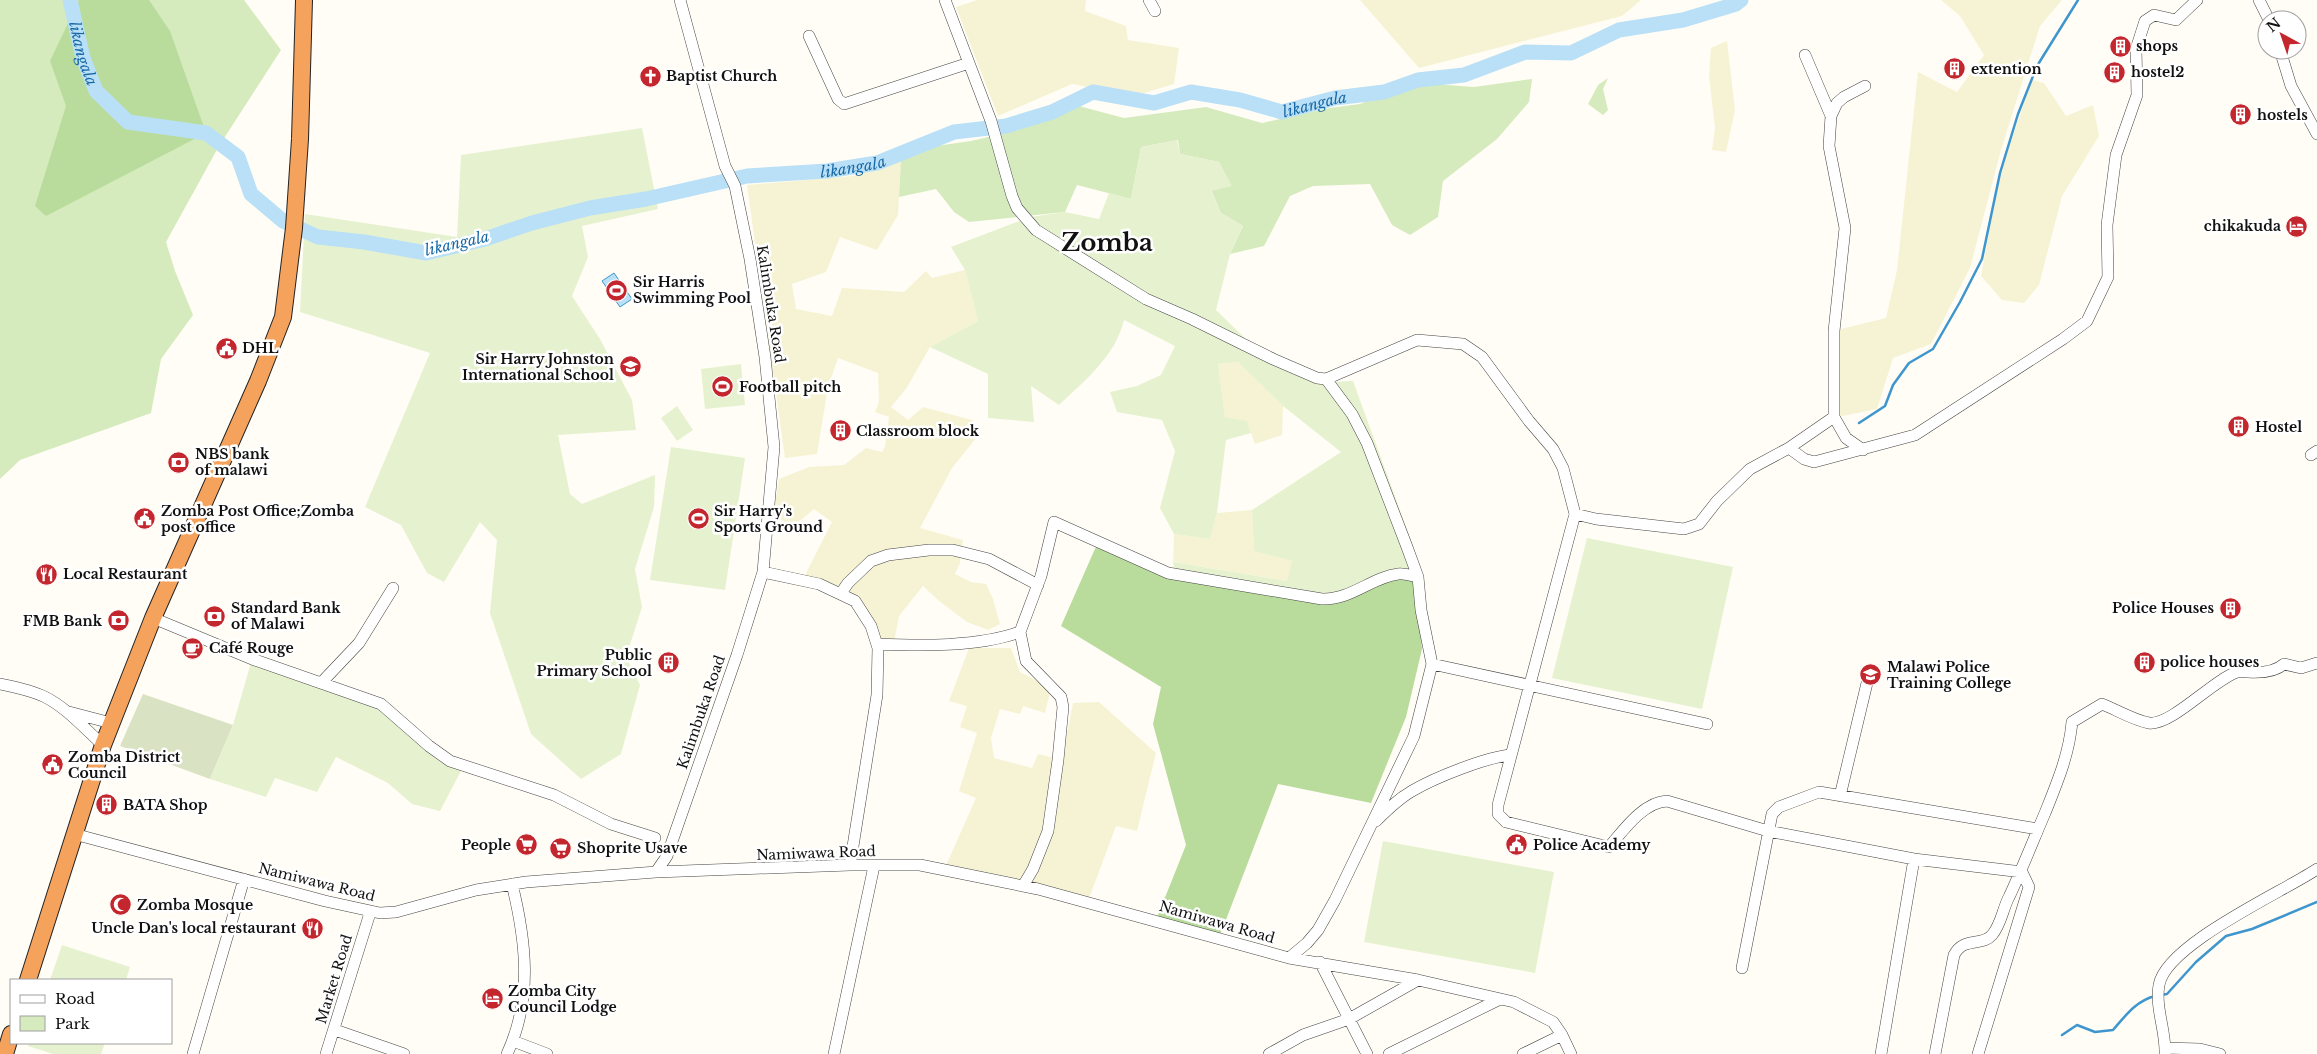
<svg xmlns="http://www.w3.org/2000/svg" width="2317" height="1054" font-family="'Libre Baskerville',serif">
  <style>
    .farmland { fill: #f6f3d4 }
    .green { fill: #d5ebbd }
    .forest { fill: #b9dc9c }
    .cemetery { fill: #d9e3c4 }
    .pitch { fill: #e6f2cf }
    .water { fill: #b9e0f7; stroke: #3f96cf }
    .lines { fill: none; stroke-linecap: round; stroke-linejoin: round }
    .stream { stroke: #3f96cf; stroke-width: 2.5 }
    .river { stroke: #b9e0f7; stroke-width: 15 }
    .minor-casing { stroke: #444; stroke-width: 12 }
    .highway-casing { stroke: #222; stroke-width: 18 }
    .minor { stroke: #fff; stroke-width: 11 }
    .highway { stroke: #f5a25d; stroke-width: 16 }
    .labels { text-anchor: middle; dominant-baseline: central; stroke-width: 5; stroke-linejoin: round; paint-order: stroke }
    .poi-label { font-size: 14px; font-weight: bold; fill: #111; stroke: #fff; text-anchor: start }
    .street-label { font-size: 14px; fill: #111; stroke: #fff }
    .water-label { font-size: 15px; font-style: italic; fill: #1768a6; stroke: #fff }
    .town-label { font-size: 24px; font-weight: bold; fill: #111; stroke: #fff }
  </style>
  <rect width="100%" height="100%" fill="#fffdf5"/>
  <path class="farmland" d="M977,0H1086L1085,11L1126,26L1128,40L1179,48L1174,84L1134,96L1072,84L998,116L956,7Z
    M1360,0H1641L1622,16L1419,68Z
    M1941,0H2062L2040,26L2001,150L1970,268L1931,344L1893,358L1877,409L1833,418V331L1886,318L1897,270L1918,72L1957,92L1984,55L1960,16Z
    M1727,41L1735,110L1726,152L1712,150L1715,128L1709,76L1711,48Z
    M2032,80L2044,83L2066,116L2093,105L2099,136L2062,196L2039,285L2024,303L2002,300L1981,276L2000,173Z
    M901,159L898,215L877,250L840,237L826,272L792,284L796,309L832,316L842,288L904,292L926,271L932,278L965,270L978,321L930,347L906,389L891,407L908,420L923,407L972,420L977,428V437L952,468L920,528L963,540L960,563L955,574L971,582L986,584L993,599L1000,624L988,630L967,622L939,601L923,586L899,616L894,643H873V627L851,599L802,581L832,522L814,509L794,526L773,516L779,479L809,467L844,465L866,448L882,452L885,446L889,417L875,412L879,402L878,373L838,358L828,387L817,454L785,458L747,185L853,176Z
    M1238,362L1283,406L1282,435L1255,444L1247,422L1225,417L1218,364Z
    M1252,510L1254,551L1293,561L1287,581L1173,562L1174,534L1210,539L1217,513Z
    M969,648H1011L1020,672L1051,688L1045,713L1023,706L1020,714L1000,709L991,738L994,758L1032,768L1038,754L1062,760L1073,703L1099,702L1156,753L1137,831L1116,826L1088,901L944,870L976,798L959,791L977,733L960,727L967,706L949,701Z"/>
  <path class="green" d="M0,0H244L281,50L219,146L166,242L175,271L193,315L161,359L151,413L20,460L0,479Z
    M1608,78L1603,89L1608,110L1603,115L1588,104L1598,85Z
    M1532,79L1529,102L1497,139L1443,181L1438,217L1410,235L1392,225L1370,184L1313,186L1290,196L1264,246L1230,254L1243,226L1221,213L1211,190L1231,186L1219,162L1180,154L1178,140L1141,147L1131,199L1077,185L1065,212L969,222L954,212L936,189L899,197L901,159L922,148L971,141L1018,130L1075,105L1124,118L1206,107L1262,123L1329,108L1360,104L1395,89L1434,84L1474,87Z"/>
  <path class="forest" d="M79,0H149L170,31L206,133L46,216L35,206L66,106L50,61Z
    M1098,542L1175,578L1240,587L1416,577L1422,649L1406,717L1371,803L1278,784L1219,938L1156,920L1186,845L1153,724L1161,687L1061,626Z"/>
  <path class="cemetery" d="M143,694L233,725L210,779L120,746Z"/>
  <path class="pitch" d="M642,128L658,209L582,226L588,257L572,296L600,339L632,400L636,430L558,435L570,494L582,504L655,475L654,507L635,569L642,607L626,657L640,685L621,754L581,779L531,734L490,613L497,540L480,522L444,582L427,573L401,525L365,507L430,353L300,312L305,214L457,237L461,155Z
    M1177,140L1180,154L1219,162L1232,186L1211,191L1221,213L1243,226L1230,254L1216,310L1252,345L1328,382L1353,381L1413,546L1416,577L1389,579L1329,605L1240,587L1175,578L1173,562L1287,581L1292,561L1254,551L1252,510L1341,452L1283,406L1238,362L1218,364L1225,417L1247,421L1251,433L1226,440L1217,513L1210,539L1174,534L1160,508L1175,451L1162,420L1117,412L1110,392L1137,386L1161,375L1175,346L1124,320C1115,357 1085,380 1059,405L1031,386L1034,422L988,418V374L930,347L978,321L965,270L951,247L1030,217L1065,212L1099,219L1109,193L1131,199L1141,147Z
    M741,364L745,405L705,409L701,369Z
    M677,406L693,430L677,441L661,418Z
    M671,447L745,458L725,590L650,580Z
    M1587,538L1733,567L1702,709L1552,678Z
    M252,659L383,702L435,758L461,771L440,811L412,804L388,783L336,757L317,792L275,778L266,797L210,779L233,725Z
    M1383,841L1554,872L1535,973L1364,942Z
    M62,945L130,967L126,980H50Z
    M29,1043H105L101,1054H53L28,1046Z"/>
  <path class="water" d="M614,273L632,299L620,307L602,281Z"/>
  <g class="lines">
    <path class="stream" d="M1859,423L1885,406L1893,385L1909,363L1933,349L1960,302L1982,259L2000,173L2018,114L2037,66L2078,0
      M2161,995L2167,994L2196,962L2226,936L2252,929L2317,902
      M2062,1035L2077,1025L2095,1032L2113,1030C2126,1015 2136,1001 2155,996"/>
    <path class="river" id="s1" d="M70,0L83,58L96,91L128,122L206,133L238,157L251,194L283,221L318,237L364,242L426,253L485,239L532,223L590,208L646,199L747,176L827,171L877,163L954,132L1006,126L1052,112L1093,92L1154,103L1191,92L1240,100L1282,112L1335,98L1384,92L1418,80L1464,75L1525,52L1571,53L1619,30L1683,20L1736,4L1741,0"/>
    <defs>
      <path id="minor" d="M945,0L991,121L1012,196L1017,208L1036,230L1146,299L1192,319L1273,359L1317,378L1326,379L1352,414L1367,443L1407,547L1418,577L1421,610L1432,664L1414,736L1335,900L1318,930L1307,943L1289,958
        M1149,0L1155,11
        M2259,0L2269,20
        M809,36L838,99L844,104L969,63
        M2280,50L2291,86L2317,134
        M1805,55L1831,116
        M1326,379L1417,340L1463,344L1482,357L1529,421L1553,449L1563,468L1575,514
        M1834,417L1789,448L1750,469L1717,501L1699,524L1684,529L1596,519L1575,514L1498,805V814L1506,822L1609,847C1623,831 1643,802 1667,801L1768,831L1914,859L2022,872L2029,887L1978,1054
        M1789,448L1804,459L1814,462L1915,435L2063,339L2087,321L2108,277L2107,225L2116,155L2137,95L2136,49L2145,21L2154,15L2176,20L2197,0
        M1863,450L1846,438L1834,417V331L1845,228L1829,146L1831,116L1837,103L1844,97L1865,86
        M2311,455L2317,451
        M763,572L819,584L855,601L871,626L878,648L877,695L850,865
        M841,593L848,583L871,561L888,555L929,550H953L989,559L1038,585
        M153,618L252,659L381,704L429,746L450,761L554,795L611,824L655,838
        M877,644C921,646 978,647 1020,632
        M1432,664L1707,724
        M322,682L359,643L393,588
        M0,684C15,687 31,690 45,697C67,708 85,729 103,745
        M69,712L111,723
        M1840,796L1867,683
        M1376,821C1387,810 1398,799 1412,791C1434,778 1486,757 1511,755
        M74,834L325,901L380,913L396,912L476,890L526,882L656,872L850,865H920L1038,889L1289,958L1418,980L1514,1002L1553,1022L1562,1035L1571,1054
        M656,872L667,856L737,655L763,572L774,447L765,357L750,259L735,186L725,166L680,0
        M1023,886L1033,869L1048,831L1058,760L1063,707L1061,697L1026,661L1020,632L1041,576L1054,522L1168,573L1322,599C1351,600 1372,577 1398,574C1404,573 1412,576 1418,577
        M1320,962L1367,1054
        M1742,968L1772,814L1779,807L1819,792L2038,829
        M335,1030L404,1054
        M513,1041L547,1054
        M2165,1048L2200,1049L2220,1054
        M193,1054L244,879
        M326,1054L370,913
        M507,1054C533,998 526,941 512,884
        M834,1054L874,866
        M1269,1054L1303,1035L1349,1019L1418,980
        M1389,1054L1498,1000
        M1523,1054L1562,1035
        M1881,1054L1914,859
        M1935,1054L1954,955C1964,936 1982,947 1992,935C2001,925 2003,908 2009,897C2022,869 2033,841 2045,813C2057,783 2069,755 2072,722L2102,704C2117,710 2133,720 2149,723C2171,726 2213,680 2237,672C2241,671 2244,672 2248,672C2261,673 2275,672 2284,664L2301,668L2317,663
        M2165,1054C2166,1031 2155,1008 2159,985C2166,944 2283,892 2317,869"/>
      <path id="highway" d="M28,980L103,745L153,618L258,381L283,317L294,228L300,139L304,0
        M5,1054L11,1034"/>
    </defs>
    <use href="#minor" class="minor-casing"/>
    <use href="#highway" class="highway-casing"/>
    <use href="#minor" class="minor"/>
    <use href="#highway" class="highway"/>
  </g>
  <defs>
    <symbol id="building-disc" viewBox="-11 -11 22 22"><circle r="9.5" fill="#c4262e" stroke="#fff"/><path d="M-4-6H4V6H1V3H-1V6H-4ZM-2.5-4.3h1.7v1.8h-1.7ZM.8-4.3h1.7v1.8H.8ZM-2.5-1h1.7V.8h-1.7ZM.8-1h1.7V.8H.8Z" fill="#fff"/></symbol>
    <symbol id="church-disc" viewBox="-11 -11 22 22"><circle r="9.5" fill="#c4262e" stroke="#fff"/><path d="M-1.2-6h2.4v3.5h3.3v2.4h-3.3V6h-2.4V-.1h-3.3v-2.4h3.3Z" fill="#fff"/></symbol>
    <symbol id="hotel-disc" viewBox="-11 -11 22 22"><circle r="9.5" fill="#c4262e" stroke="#fff"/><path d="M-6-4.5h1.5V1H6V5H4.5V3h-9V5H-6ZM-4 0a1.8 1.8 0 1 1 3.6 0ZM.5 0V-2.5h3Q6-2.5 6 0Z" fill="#fff"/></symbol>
    <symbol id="stadium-disc" viewBox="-11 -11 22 22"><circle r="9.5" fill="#c4262e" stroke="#fff"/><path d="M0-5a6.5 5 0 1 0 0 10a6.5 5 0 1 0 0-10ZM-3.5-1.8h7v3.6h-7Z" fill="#fff"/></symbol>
    <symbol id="civic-disc" viewBox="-11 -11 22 22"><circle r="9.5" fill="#c4262e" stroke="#fff"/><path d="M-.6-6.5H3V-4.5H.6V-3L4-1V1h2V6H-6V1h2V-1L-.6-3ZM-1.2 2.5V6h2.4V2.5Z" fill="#fff"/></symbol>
    <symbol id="school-disc" viewBox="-11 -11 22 22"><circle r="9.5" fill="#c4262e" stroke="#fff"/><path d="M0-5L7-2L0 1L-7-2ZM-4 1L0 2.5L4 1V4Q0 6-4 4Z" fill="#fff"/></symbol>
    <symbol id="bank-disc" viewBox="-11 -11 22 22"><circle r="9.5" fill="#c4262e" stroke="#fff"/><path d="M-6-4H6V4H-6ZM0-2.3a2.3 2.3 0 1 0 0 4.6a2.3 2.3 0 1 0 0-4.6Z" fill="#fff"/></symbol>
    <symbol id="restaurant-disc" viewBox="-11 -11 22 22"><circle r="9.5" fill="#c4262e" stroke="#fff"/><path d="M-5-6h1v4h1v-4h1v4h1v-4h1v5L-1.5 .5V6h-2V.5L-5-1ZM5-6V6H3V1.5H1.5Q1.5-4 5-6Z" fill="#fff"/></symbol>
    <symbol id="cafe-disc" viewBox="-11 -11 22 22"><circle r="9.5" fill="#c4262e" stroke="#fff"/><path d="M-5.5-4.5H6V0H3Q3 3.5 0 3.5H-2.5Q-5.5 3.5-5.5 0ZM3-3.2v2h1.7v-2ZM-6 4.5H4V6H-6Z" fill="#fff"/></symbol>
    <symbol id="university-disc" viewBox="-11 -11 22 22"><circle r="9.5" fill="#c4262e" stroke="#fff"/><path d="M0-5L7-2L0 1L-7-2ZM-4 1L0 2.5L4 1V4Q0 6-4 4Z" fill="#fff"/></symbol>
    <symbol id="supermarket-disc" viewBox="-11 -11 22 22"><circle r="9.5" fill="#c4262e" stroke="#fff"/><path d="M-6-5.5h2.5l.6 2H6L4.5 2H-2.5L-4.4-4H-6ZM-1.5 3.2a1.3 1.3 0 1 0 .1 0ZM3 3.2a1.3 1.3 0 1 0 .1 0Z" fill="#fff"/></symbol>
    <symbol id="mosque-disc" viewBox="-11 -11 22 22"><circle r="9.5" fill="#c4262e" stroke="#fff"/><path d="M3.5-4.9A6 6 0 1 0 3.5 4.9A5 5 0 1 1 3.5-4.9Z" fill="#fff"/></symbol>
  </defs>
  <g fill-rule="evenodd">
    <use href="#building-disc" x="2108" y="34" width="25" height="25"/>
    <use href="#building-disc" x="1942" y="56" width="25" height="25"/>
    <use href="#building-disc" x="2102" y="60" width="25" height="25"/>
    <use href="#church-disc" x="638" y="64" width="25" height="25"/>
    <use href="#building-disc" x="2228" y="102" width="25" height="25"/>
    <use href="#hotel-disc" x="2284" y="214" width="25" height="25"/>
    <use href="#stadium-disc" x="604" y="278" width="25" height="25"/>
    <use href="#civic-disc" x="214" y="336" width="25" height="25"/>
    <use href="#school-disc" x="618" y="354" width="25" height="25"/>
    <use href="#stadium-disc" x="710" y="374" width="25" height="25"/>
    <use href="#building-disc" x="2226" y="414" width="25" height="25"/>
    <use href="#building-disc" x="828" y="418" width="25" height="25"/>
    <use href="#bank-disc" x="166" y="450" width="25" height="25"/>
    <use href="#civic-disc" x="132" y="506" width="25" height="25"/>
    <use href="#stadium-disc" x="686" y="506" width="25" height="25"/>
    <use href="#restaurant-disc" x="34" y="562" width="25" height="25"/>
    <use href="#building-disc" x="2218" y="596" width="25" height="25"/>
    <use href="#bank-disc" x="202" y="604" width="25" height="25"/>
    <use href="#bank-disc" x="106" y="608" width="25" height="25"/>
    <use href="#cafe-disc" x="180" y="636" width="25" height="25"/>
    <use href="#building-disc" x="2132" y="650" width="25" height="25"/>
    <use href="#building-disc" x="656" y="650" width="25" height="25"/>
    <use href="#university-disc" x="1858" y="662" width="25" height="25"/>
    <use href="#civic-disc" x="40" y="752" width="25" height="25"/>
    <use href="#building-disc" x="94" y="792" width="25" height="25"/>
    <use href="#supermarket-disc" x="514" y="832" width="25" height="25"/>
    <use href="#civic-disc" x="1504" y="832" width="25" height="25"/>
    <use href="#supermarket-disc" x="548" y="836" width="25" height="25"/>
    <use href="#mosque-disc" x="108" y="892" width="25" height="25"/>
    <use href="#restaurant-disc" x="300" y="916" width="25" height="25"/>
    <use href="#hotel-disc" x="480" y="986" width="25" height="25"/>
  </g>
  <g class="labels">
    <g class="poi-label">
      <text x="2136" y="46">shops</text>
      <text x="1971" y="69">extention</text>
      <text x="2131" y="72">hostel2</text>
      <text x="666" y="76">Baptist Church</text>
      <text x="2257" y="115">hostels</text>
      <text x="2281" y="226" text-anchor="end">chikakuda</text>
      <text x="633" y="282">Sir Harris<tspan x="633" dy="16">Swimming Pool</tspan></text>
      <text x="242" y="348">DHL</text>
      <text x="614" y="359" text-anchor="end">Sir Harry Johnston<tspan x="614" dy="16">International School</tspan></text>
      <text x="739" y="387">Football pitch</text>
      <text x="2255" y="427">Hostel</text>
      <text x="856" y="431">Classroom block</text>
      <text x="195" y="454">NBS bank<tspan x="195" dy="16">of malawi</tspan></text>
      <text x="161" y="511">Zomba Post Office;Zomba<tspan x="161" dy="16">post office</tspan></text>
      <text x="714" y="511">Sir Harry's<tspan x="714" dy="16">Sports Ground</tspan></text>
      <text x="63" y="574">Local Restaurant</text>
      <text x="231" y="608">Standard Bank<tspan x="231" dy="16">of Malawi</tspan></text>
      <text x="2214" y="608" text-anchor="end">Police Houses</text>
      <text x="102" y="621" text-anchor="end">FMB Bank</text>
      <text x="209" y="648">Café Rouge</text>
      <text x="652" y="655" text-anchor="end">Public<tspan x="652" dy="16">Primary School</tspan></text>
      <text x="2160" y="662">police houses</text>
      <text x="1887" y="667">Malawi Police<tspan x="1887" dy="16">Training College</tspan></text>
      <text x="68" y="757">Zomba District<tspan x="68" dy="16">Council</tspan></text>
      <text x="123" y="805">BATA Shop</text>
      <text x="511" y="845" text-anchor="end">People</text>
      <text x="1533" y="845">Police Academy</text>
      <text x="577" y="848">Shoprite Usave</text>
      <text x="137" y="905">Zomba Mosque</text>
      <text x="296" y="928" text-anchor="end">Uncle Dan's local restaurant</text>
      <text x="508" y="991">Zomba City<tspan x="508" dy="16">Council Lodge</tspan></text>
    </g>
    <g class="street-label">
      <text transform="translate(771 304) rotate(81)">Kalimbuka Road</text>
      <text transform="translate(701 712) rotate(-71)">Kalimbuka Road</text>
      <text transform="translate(816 853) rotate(-2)">Namiwawa Road</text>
      <text transform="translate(317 882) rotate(14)">Namiwawa Road</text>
      <text transform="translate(1217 922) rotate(16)">Namiwawa Road</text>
      <text transform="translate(334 979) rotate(-73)">Market Road</text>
    </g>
    <g class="water-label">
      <text stroke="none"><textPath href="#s1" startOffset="55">likangala</textPath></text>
      <text stroke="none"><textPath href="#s1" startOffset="1405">likangala</textPath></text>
      <text stroke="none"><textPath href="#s1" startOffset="924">likangala</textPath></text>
      <text transform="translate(457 243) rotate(-13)">likangala</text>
    </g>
    <g class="town-label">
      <text x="1107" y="242">Zomba</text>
    </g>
  </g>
  <rect x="10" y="979" width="162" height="65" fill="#ffffff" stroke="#a0a0a0"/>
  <rect x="20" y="995" width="25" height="8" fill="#ffffff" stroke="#a0a0a0"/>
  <text x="55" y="1004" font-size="15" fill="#111111">Road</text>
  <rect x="20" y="1016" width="25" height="15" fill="#d5ebbd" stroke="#a0a0a0"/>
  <text x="55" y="1029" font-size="15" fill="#111111">Park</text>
  <g transform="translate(2282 35) rotate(320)"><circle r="24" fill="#ffffff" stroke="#a0a0a0"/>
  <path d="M0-4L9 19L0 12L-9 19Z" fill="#c4262e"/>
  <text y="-8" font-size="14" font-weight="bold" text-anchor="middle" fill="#111111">N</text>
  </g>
</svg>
